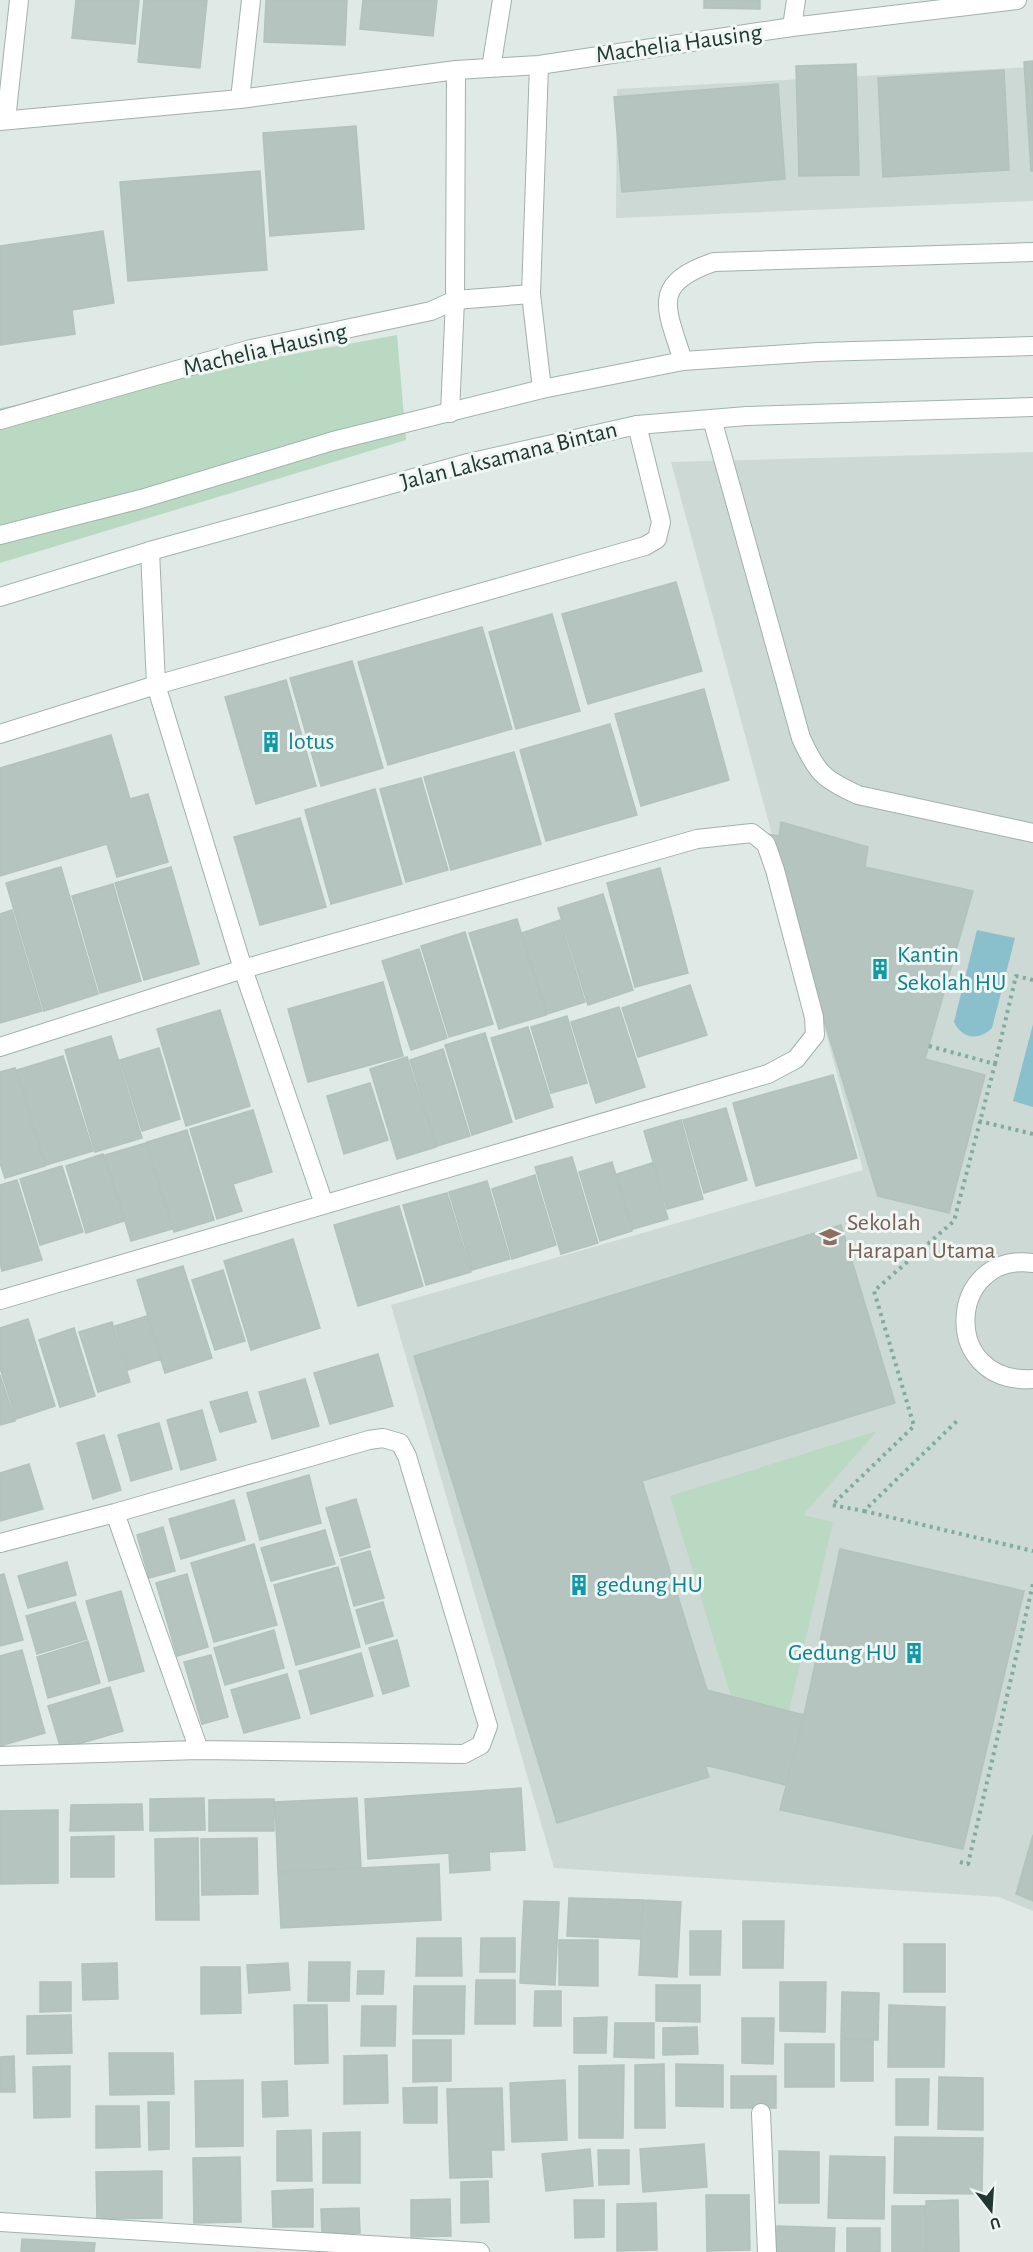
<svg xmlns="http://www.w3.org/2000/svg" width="1033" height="2252" font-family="'Alegreya Sans',sans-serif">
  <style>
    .built { fill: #cdd9d4 }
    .green { fill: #b9d9c2 }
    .water { fill: #8ac0cb }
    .building { fill: #b5c4be; stroke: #b2c2bc; stroke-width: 1.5 }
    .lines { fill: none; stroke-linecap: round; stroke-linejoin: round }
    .service-casing { stroke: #a2b0ac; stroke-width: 20 }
    .minor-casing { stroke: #a2b0ac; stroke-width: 20 }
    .secondary-casing { stroke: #9fb4ad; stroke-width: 20 }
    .path { stroke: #81ab9e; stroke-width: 4; stroke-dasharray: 3 4.5; stroke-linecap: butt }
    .service { stroke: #fff; stroke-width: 18 }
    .minor { stroke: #fff; stroke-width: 18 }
    .secondary { stroke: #fff; stroke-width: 18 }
    .labels { text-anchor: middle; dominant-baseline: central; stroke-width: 6; stroke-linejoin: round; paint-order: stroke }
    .street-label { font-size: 24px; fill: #213832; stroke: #eff6f3 }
    .culture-label { font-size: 24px; fill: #0d838f; stroke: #eff6f3; text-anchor: start }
    .education-label { font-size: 24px; fill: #785e54; stroke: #eff6f3; text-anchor: start }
  </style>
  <rect width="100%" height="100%" fill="#dfe9e5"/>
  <path class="built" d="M1033,67V201L616,218L617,89Z
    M1033,452V1911L999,1897L554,1868L391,1305L863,1170L671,462Z"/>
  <path class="green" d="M397,335L406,440L0,563V408Z
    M877,1431L803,1515L833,1522L789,1711L731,1696L670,1496Z"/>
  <path class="water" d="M977,930L1015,938L992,1028C979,1041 962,1039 954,1022Z
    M1033,1024V1107L1013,1101Z"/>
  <path class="building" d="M76,0H139L135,44L72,38Z
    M144,0H207L200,68L138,62Z
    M266,0H347L345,45L264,42Z
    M363,0H437L433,36L360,29Z
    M704,0H760V9L704,8Z
    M1033,61V171H1031L1024,62Z
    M856,64L859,175L799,176L796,66Z
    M1004,70L1009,170L883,177L878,78Z
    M778,84L785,179L622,192L614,97Z
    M356,126L364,229L270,236L263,133Z
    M260,171L267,270L128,281L120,182Z
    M103,231L114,303L72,310L75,334L0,345V246Z
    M676,582L702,671L588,704L562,614Z
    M552,614L580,711L516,729L489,632Z
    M482,627L512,729L388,765L358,662Z
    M352,661L383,768L321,786L290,678Z
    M286,680L316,786L256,804L225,697Z
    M704,689L729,780L641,806L615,714Z
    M610,724L637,815L546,841L520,750Z
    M111,735L130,799L148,794L168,862L117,877L107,844L0,876V768Z
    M514,752L541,844L451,870L424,777Z
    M421,778L448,870L406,882L380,789Z
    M375,789L402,884L331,904L305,810Z
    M300,818L326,907L260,925L234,837Z
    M781,822L868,847L865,867L973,891L925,1059L985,1075L949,1213L878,1196L767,834L779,836Z
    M61,867L98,994L44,1011L6,883Z
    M171,867L199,964L144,980L115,883Z
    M660,868L688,973L635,987L607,883Z
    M113,884L141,981L100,993L72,896Z
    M603,894L633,990L588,1005L558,908Z
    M12,910L42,1011L0,1023V914Z
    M517,919L546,1015L499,1029L469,933Z
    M560,920L585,1002L547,1014L522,933Z
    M465,932L493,1024L449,1037L421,946Z
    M419,949L447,1038L411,1050L382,961Z
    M383,982L403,1056L308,1082L288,1009Z
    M690,985L707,1035L638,1057L622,1008Z
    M619,1007L645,1087L596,1103L571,1022Z
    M220,1010L250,1106L186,1126L157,1029Z
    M567,1016L587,1083L551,1093L531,1027Z
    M528,1027L553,1107L516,1119L491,1038Z
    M485,1033L512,1122L472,1135L445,1045Z
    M111,1036L142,1138L95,1152L65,1050Z
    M159,1048L180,1119L142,1131L120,1060Z
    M443,1049L470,1136L437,1146L410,1060Z
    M63,1056L93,1151L46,1165L17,1070Z
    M407,1057L436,1147L397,1159L370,1069Z
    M15,1068L45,1166L5,1178L0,1163V1072Z
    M833,1075L857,1158L756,1186L733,1103Z
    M370,1083L388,1140L344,1154L327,1096Z
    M726,1108L747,1180L704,1193L683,1120Z
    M253,1110L272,1172L233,1184L242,1211L217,1219L190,1129Z
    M681,1120L703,1199L667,1209L644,1131Z
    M187,1130L214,1220L174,1232L147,1142Z
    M146,1143L172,1229L131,1241L105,1155Z
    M103,1154L124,1221L86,1233L66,1166Z
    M572,1157L598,1243L561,1254L535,1167Z
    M612,1162L632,1231L600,1241L579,1172Z
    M652,1163L668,1219L633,1229L617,1174Z
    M62,1166L83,1232L40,1245L20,1179Z
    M535,1175L556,1245L512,1259L492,1189Z
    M17,1180L42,1260L2,1271L0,1263V1185Z
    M487,1181L510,1259L472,1270L449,1192Z
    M447,1193L471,1272L426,1285L403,1205Z
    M399,1206L423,1286L358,1306L334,1225Z
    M841,1225L895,1403L642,1481L707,1690L804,1715L786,1785L705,1765L709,1777L557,1823L414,1356Z
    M293,1239L320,1328L251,1350L224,1261Z
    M183,1266L212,1358L165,1373L137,1280Z
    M223,1270L245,1341L215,1350L192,1280Z
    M147,1316L161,1359L128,1370L115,1326Z
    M28,1319L55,1406L16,1419L0,1368V1328Z
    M112,1322L130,1382L98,1392L79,1332Z
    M74,1328L95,1396L60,1407L39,1340Z
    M378,1354L393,1406L330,1424L314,1373Z
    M0,1375L15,1421L0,1425Z
    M305,1379L319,1426L272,1439L259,1392Z
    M247,1392L256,1422L220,1432L210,1402Z
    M202,1410L216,1460L181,1470L167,1420Z
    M159,1423L172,1469L131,1481L118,1435Z
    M104,1435L121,1490L93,1499L77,1443Z
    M29,1464L43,1509L0,1521V1473Z
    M309,1475L321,1523L260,1540L247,1493Z
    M356,1499L370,1547L340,1556L326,1508Z
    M234,1500L245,1540L181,1559L169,1519Z
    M163,1527L175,1571L149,1578L137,1535Z
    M325,1530L335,1564L271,1581L261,1548Z
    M254,1544L277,1625L214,1642L191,1563Z
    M840,1549L1024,1591L963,1849L780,1810L804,1715Z
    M370,1551L384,1598L354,1606L341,1559Z
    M67,1562L76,1595L28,1608L18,1576Z
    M338,1567L360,1647L296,1665L274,1585Z
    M4,1574L23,1640L0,1646V1575Z
    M187,1574L208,1647L177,1656L156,1583Z
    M121,1591L144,1671L109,1681L86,1601Z
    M75,1602L87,1639L37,1654L26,1616Z
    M383,1602L393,1636L366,1644L356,1610Z
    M274,1630L284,1668L225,1685L214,1648Z
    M397,1640L409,1686L383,1694L369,1648Z
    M88,1641L100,1683L48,1698L37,1657Z
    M22,1650L45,1733L0,1746V1656Z
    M361,1653L373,1696L311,1714L299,1671Z
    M211,1655L228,1717L202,1724L184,1662Z
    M287,1674L300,1718L244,1733L231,1690Z
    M110,1687L123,1731L61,1749L48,1706Z
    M521,1788L525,1850L489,1852L490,1870L450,1873L449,1853L368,1859L365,1799Z
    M204,1798L205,1830L150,1831V1799Z
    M357,1798L361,1867L278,1872L275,1802Z
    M274,1799V1831H209V1800Z
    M142,1804L143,1830L70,1831L71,1805Z
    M58,1810V1883L0,1884V1811Z
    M1033,1835V1901L1016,1894Z
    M114,1836V1877H71V1837Z
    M198,1838L199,1920H156L155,1839Z
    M257,1838L258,1894L202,1895L201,1839Z
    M439,1864L441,1920L281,1928L278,1872Z
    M569,1898L643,1900L641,1939L567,1936Z
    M643,1900L681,1902L677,1977L639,1975Z
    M524,1901L559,1902L555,1985L520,1983Z
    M743,1921H784L783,1968H743Z
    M690,1931H721L720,1975H690Z
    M417,1938H461L462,1976H416Z
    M481,1938H515V1972H480Z
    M559,1940H598V1986L559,1985Z
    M904,1944H945V1992H904Z
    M309,1962H350L349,2001H308Z
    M117,1963L118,1999L83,2000L82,1964Z
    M288,1963L290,1990L249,1993L247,1965Z
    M201,1967H240L241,2013L201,2014Z
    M358,1971H384L383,1994H357Z
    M476,1980H515V2024H475Z
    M40,1982H71V2011L40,2012Z
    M780,1982H826L825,2032L780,2031Z
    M656,1985H700V2022L656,2021Z
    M414,1986H465L464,2034H413Z
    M535,1991H561V2026H534Z
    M842,1992L879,1993L878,2040L841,2039Z
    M294,2005H327L328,2063L295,2064Z
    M889,2005L945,2007L944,2067H888Z
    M362,2006H396L395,2046H361Z
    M71,2015L72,2053L27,2054V2016Z
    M607,2017L606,2053H574V2018Z
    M742,2018H774L773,2064L742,2063Z
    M615,2023H654V2058L614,2057Z
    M697,2027L698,2054L663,2055V2028Z
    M841,2039L873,2040V2081H841Z
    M413,2040H451V2081L413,2082Z
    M785,2044H834V2087H785Z
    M109,2053H173L174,2094L110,2095Z
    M387,2055L388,2103L344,2104V2056Z
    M14,2056L15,2092H0V2057Z
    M664,2064L665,2128H635V2065Z
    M676,2064L723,2065V2107L676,2106Z
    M624,2065L623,2138H579V2066Z
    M70,2066V2117L34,2118L33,2067Z
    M731,2076H776V2108H731Z
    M939,2077L983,2078V2130L938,2129Z
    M896,2079H929L928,2125H896Z
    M243,2080V2146L196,2147L195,2081Z
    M565,2080L567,2140L512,2142L510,2083Z
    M287,2081L288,2116L263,2117L262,2082Z
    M437,2087V2123H404L403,2088Z
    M502,2088L504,2150H491L492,2177L450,2178L447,2089Z
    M148,2102H169V2149L149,2150Z
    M96,2106H139L140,2147L96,2148Z
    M311,2130L312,2181H277V2131Z
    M360,2132V2183H323V2133Z
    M895,2137L983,2138L982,2194L894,2193Z
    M704,2144L707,2187L643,2192L640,2149Z
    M590,2149L593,2186L546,2191L542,2154Z
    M598,2150H629V2184L599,2185Z
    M779,2151L819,2152V2203H779Z
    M830,2156L885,2157L884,2219L828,2218Z
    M240,2157L241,2222L194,2223L193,2158Z
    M162,2171V2218L97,2219L96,2172Z
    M488,2181L489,2222L461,2223V2182Z
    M313,2189V2227H273L272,2191Z
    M706,2195H749L750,2250L707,2251Z
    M450,2199L451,2236L411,2237V2200Z
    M574,2200H604V2237L575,2238Z
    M958,2200L959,2252H926V2201Z
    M656,2203L657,2250L617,2251V2204Z
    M892,2206H925L926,2252H892Z
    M359,2208L360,2233L322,2234L321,2209Z
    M777,2226L835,2228L834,2252H776Z
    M847,2228H880V2252H847Z
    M22,2239L95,2243L94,2252H21Z"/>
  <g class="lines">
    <defs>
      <path id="service" d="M683,361C666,307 650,284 714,262L1033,252
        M0,420L251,349L431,311L455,300L531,294"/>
      <path id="minor" d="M792,27L796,0
        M539,65L531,294L542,389
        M491,68L502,0
        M240,99L251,0
        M6,120L19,0
        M0,121L240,99L456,70L539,65L792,27L1017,0
        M450,413L455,300L456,70
        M712,419L801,738C817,773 823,779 858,795L1033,833
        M150,551L156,685L243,969L324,1204
        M0,734L156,685L645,546L657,539L661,522L637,425
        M0,1047L243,969L697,839L752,833L766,844L775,870L814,1017L815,1035L796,1059L768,1074L0,1300
        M1033,1263C947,1251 939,1385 1033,1379
        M115,1513L199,1750
        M0,1543L115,1513L369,1440L383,1438L400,1443L407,1456L488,1726L481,1745L464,1754L199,1750L0,1756
        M761,2113L767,2252
        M0,2222L480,2252"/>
      <path id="secondary" d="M0,535L141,499L333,441L542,389L683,361L818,352L1033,346
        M0,597L150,551L468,463L637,425L747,416L1033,407"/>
    </defs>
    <use href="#service" class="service-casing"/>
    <use href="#minor" class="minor-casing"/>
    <use href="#secondary" class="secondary-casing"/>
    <path class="path" d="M929,1046L995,1064L954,1221L874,1291L914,1426L832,1505L864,1511L958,1420
      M995,1064L1016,976L1033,980
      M979,1121L1033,1134
      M864,1511L1033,1551
      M960,1862L968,1864L1033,1584"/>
    <use href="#service" class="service"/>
    <use href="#minor" class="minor"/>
    <use href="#secondary" class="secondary"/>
  </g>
  <defs>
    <symbol id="building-bare" viewBox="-9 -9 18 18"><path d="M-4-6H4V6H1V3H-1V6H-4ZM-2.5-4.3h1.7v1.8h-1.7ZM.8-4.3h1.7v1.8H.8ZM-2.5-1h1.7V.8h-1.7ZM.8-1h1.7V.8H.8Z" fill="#0f9aa8" stroke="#eff6f3" stroke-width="2.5" paint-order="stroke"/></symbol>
    <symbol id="school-bare" viewBox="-9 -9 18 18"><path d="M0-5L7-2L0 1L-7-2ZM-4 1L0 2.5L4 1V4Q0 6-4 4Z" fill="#8d6e63" stroke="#eff6f3" stroke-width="2.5" paint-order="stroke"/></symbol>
  </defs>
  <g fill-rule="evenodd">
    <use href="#building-bare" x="256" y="727" width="30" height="30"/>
    <use href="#building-bare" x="865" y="954" width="30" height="30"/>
    <use href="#school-bare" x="815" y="1222" width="30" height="30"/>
    <use href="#building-bare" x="564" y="1570" width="30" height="30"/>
    <use href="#building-bare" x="899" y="1638" width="30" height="30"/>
  </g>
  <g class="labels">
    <g class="street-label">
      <text transform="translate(679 44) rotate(-8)">Machelia Hausing</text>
      <text transform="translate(265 350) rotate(-13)">Machelia Hausing</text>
      <text transform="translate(509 456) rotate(-14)">Jalan Laksamana Bintan</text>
    </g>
    <g class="culture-label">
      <text x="288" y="742">lotus</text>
      <text x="897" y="955">Kantin<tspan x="897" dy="28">Sekolah HU</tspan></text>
      <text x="596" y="1585">gedung HU</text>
      <text x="897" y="1653" text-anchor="end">Gedung HU</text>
    </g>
    <g class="education-label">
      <text x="847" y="1223">Sekolah<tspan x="847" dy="28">Harapan Utama</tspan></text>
    </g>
  </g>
  <g transform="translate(991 2210) rotate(163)" stroke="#eff6f3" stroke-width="4.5" paint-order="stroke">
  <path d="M0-4.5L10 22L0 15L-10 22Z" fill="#213832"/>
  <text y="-9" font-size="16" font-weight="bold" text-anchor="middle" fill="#213832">U</text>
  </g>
</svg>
